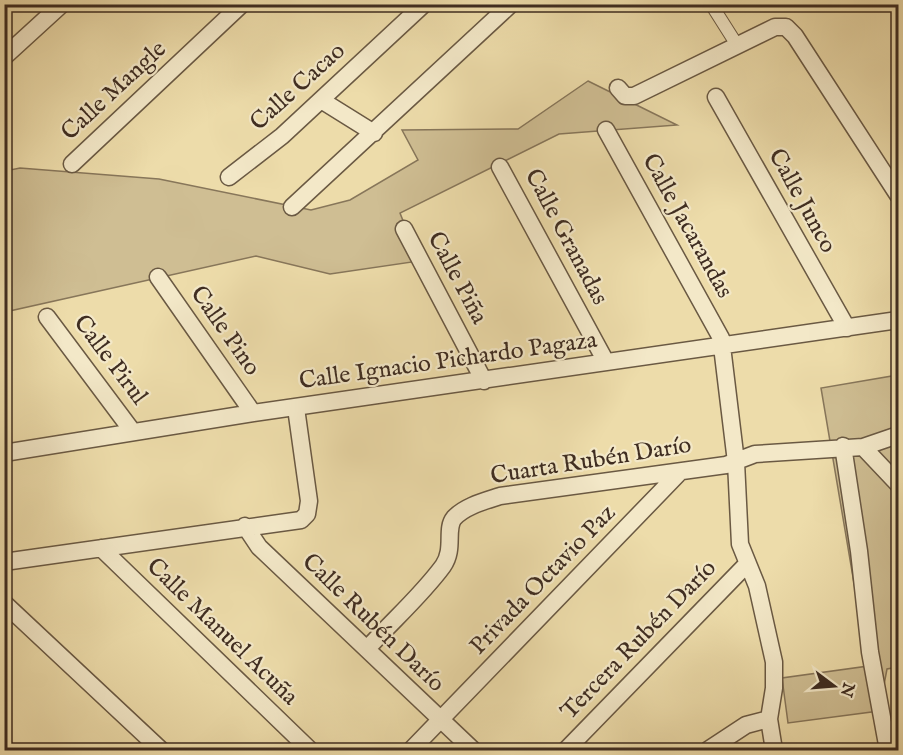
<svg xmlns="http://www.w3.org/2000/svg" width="903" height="755" font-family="'IM FELL English',serif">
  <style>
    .green { fill: #cfbe93; stroke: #87765a; stroke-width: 1.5 }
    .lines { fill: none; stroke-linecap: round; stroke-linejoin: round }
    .pedestrian-casing { stroke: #6a5943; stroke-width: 14 }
    .minor-casing { stroke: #6a5943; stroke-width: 19 }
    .pedestrian { stroke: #f3e8c8; stroke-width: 12 }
    .minor { stroke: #f3e8c8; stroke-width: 16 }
    .labels { text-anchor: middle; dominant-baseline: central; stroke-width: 4.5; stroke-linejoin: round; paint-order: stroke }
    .street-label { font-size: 24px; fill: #3f2d21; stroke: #f3e8c8 }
  </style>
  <rect width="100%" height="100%" fill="#eddcaa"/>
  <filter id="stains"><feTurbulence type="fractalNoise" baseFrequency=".00333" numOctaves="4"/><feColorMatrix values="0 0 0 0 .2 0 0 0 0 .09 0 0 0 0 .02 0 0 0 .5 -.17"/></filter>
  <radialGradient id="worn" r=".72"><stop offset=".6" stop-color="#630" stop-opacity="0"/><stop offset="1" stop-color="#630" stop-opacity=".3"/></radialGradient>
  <path class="green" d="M588,81L677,125L559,134L400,213L419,261L330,274L256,256L5,312V171L20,168L159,179L311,210L350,200L418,160L402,130L518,129Z
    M898,375V667L887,669L879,711L788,723L782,678L868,666L821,388Z"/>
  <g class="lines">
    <defs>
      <path id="pedestrian" d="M711,4L737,45"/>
      <path id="minor" d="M4,57L62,4
        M618,88L625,96H634L775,27H786L795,36L898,195
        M716,97L847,328
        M321,100L374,133
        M606,130L721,338L736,462L740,544L757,586L774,662V688L769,719L774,750
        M72,164L242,4
        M500,167L606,362
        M229,177L282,136L424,4
        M292,207L511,4
        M404,229L484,381
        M158,277L253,413
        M47,317L133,432
        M843,446L859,551L870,652L888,750
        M863,447L898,484
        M4,453L253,413L898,320
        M245,526L259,547L473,750
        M101,548L310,750
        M4,562L301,520L307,514L309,501L296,408
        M4,603L161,750
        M367,649C391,622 421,596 443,566C455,549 445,529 454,518C465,506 485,501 500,496L726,465L755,454L863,447L898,435
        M4,748L7,750
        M411,750L679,473
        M566,750L747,564
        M708,750L746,725L769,719"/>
    </defs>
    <use href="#pedestrian" class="pedestrian-casing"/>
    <use href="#minor" class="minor-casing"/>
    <use href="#pedestrian" class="pedestrian"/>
    <use href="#minor" class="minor"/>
  </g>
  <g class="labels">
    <g class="street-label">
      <text transform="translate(298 87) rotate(-42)">Calle Cacao</text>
      <text transform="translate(114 91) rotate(-43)">Calle Mangle</text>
      <text transform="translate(802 201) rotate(61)">Calle Junco</text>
      <text transform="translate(687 226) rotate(61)">Calle Jacarandas</text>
      <text transform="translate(566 237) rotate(62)">Calle Granadas</text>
      <text transform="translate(457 278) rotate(62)">Calle Piña</text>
      <text transform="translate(225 331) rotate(55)">Calle Pino</text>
      <text transform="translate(110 360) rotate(53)">Calle Pirul</text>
      <text transform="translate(448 361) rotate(-8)">Calle Ignacio Pichardo Pagaza</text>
      <text transform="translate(591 461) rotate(-9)">Cuarta Rubén Darío</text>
      <text transform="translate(543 580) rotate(-46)">Privada Octavio Paz</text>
      <text transform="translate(373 623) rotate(44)">Calle Rubén Darío</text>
      <text transform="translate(222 632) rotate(44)">Calle Manuel Acuña</text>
      <text transform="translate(639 640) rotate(-46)">Tercera Rubén Darío</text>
    </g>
  </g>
  <rect width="903" height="755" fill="none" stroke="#eddcaa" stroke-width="24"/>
  <rect x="6" y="6" width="891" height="743" fill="none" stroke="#3f2d21" stroke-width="3"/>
  <rect x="12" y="12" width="879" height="731" fill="none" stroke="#3f2d21" stroke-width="1.5"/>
  <g transform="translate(834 686) rotate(106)" stroke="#f3e8c8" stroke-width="4.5" paint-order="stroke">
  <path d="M0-4.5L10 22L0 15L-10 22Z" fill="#3f2d21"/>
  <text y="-9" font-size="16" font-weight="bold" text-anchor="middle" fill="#3f2d21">N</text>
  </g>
  <rect width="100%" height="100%" filter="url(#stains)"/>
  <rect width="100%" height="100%" fill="url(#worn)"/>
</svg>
